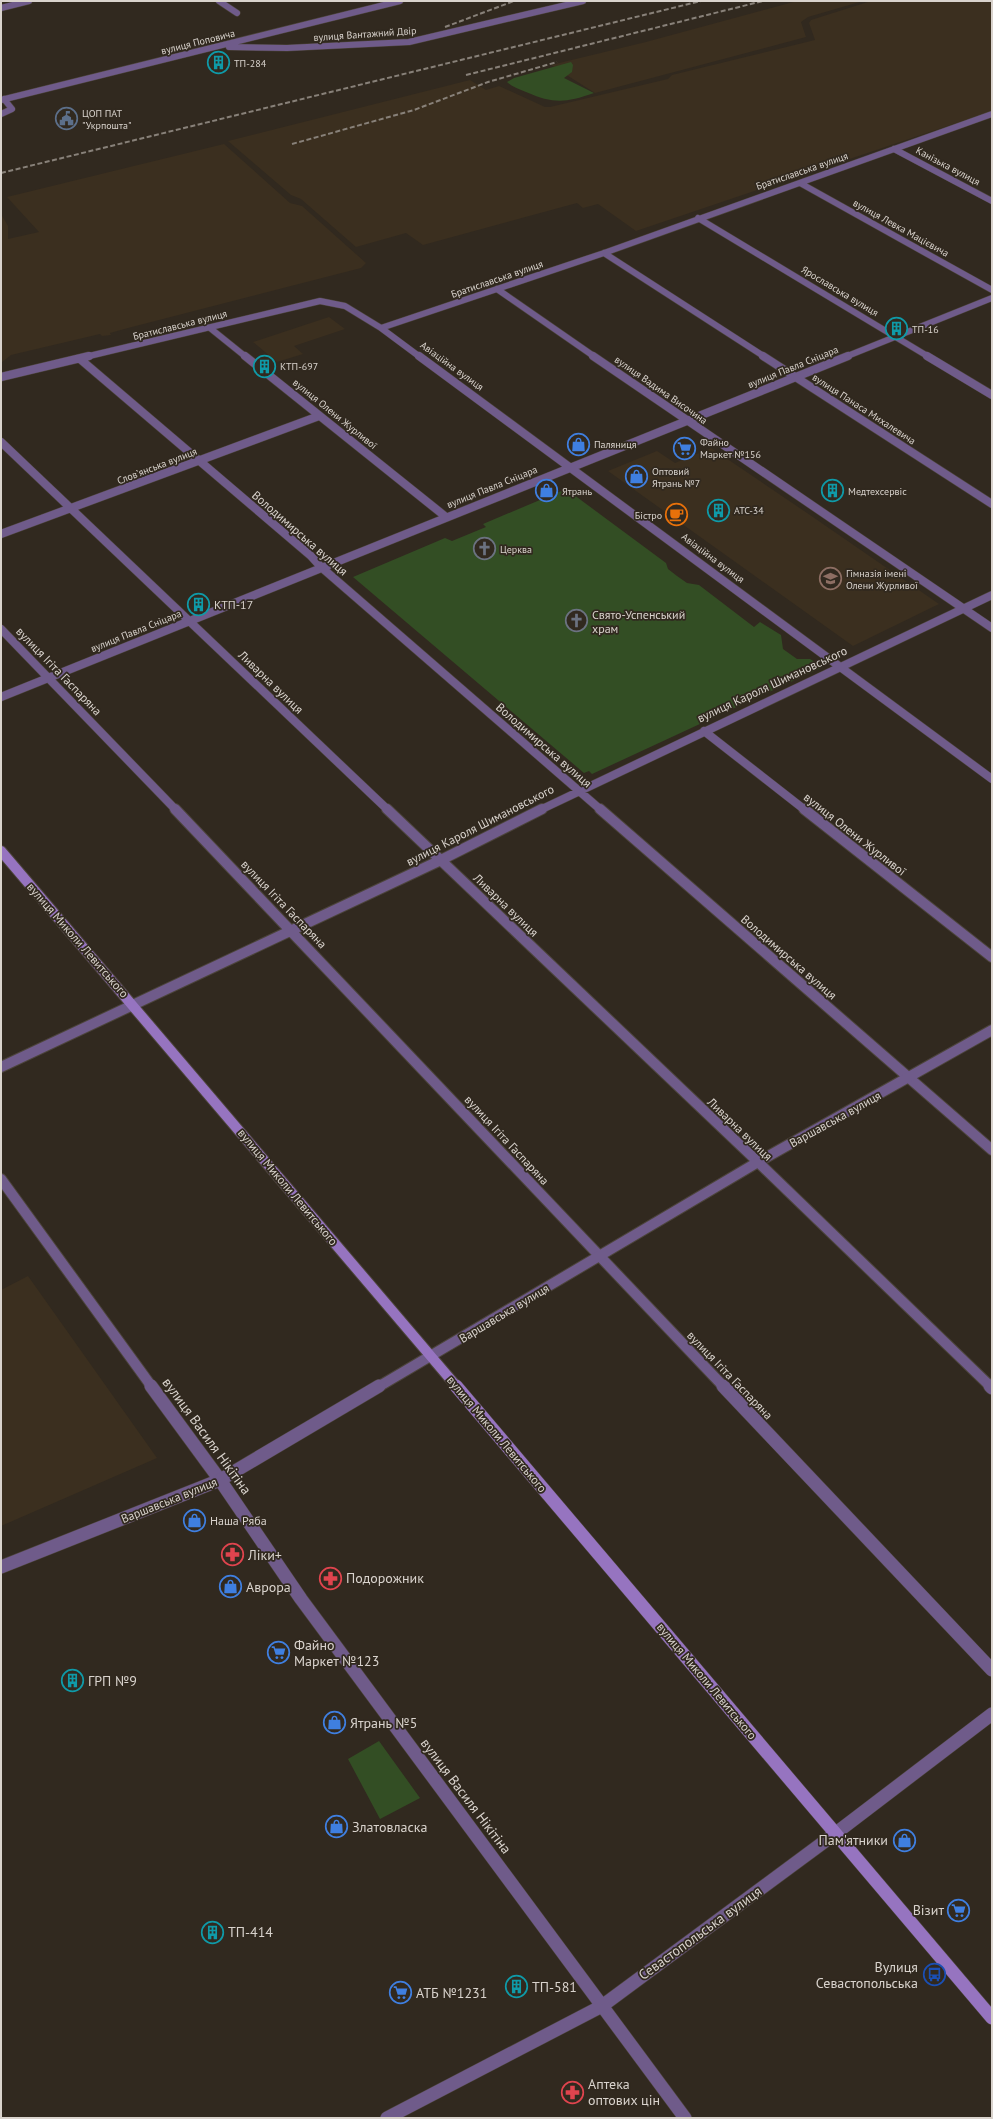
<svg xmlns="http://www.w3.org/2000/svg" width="993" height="2119" font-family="'PT Sans',sans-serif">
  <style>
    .built { fill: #3b2f1f }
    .green { fill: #334e24 }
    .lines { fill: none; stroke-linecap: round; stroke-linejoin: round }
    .minor-far3-casing { stroke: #4c443b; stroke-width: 7 }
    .minor-far2-casing { stroke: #4c443b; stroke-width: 9 }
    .minor-far1-casing { stroke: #4c443b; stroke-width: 12 }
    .minor-casing { stroke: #4c443b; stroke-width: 14 }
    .tertiary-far1-casing { stroke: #4c443b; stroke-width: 12 }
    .tertiary-casing { stroke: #4c443b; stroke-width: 14 }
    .secondary-far1-casing { stroke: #4c443b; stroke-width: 12 }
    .secondary-casing { stroke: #4c443b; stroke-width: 14 }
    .minor-far3 { stroke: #6f5b8a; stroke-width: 6 }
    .minor-far2 { stroke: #6f5b8a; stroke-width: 8 }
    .minor-far1 { stroke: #6f5b8a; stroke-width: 10 }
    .minor { stroke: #6f5b8a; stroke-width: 13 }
    .tertiary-far1 { stroke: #6f5b8a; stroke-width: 10 }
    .tertiary { stroke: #6f5b8a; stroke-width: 13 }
    .secondary-far1 { stroke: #9674c0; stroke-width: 10 }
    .secondary { stroke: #9674c0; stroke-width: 13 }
    .rail { stroke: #888179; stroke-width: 2; stroke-dasharray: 5 2.5; stroke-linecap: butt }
    .labels { text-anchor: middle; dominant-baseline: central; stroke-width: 3.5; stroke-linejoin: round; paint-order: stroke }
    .far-street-label { font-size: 10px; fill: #d9d3cd; stroke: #31291f }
    .far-poi-label { font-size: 10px; fill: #d9d3cd; stroke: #31291f; text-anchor: start }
    .street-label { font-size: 12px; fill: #d9d3cd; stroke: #31291f }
    .poi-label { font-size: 12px; fill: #d9d3cd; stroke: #31291f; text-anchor: start }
    .near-street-label { font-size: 14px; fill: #d9d3cd; stroke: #31291f }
    .near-poi-label { font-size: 14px; fill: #d9d3cd; stroke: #31291f; text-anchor: start }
  </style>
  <rect width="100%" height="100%" fill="#31291f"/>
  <path class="built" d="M797,1H863L808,17L801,22L806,37L595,93L551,65L646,42Z
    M871,1H992V111L636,231L598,204L583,208L577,203L423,245L406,233L356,247L301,199L291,195L228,141L470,80L486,90L499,86L545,107H550L668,79L672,75L815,40L809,23L811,20Z
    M224,144L290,203L302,206L366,263L361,268L128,328L110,333L111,335L102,336L100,334L11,355L1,363V214L8,226V239L39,232L7,197Z
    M329,317L345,329L294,346L303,354L277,362L253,342Z
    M711,448L810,515L939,604L853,646L608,471L657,451L675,463Z
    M28,1276L157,1458L1,1526V1290Z"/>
  <path class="green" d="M571,62L573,65L572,72L564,78L594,93C565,103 554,104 526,92C519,89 512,87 507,82L514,78Z
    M566,489L666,563L668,569L677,576L687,583L699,585L754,627L760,622L781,635L783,649L797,659H810L823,667L592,774L589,771L584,773L353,577L445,538L452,541L486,527L483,524Z
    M379,1741L420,1798L380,1819L348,1759Z"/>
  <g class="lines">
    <defs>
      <path id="minor-far3" d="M219,1L237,13
        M1,8L29,1
        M229,47L287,48L409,42L583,1
        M1,100L400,1
        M1,114L12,109L4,99
        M894,149L992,201
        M800,183L992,290
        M698,218L929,357
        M604,253L765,357
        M497,289L595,357
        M210,328L246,357
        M381,328L420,357
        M85,357L320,301L345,306L381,328L604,253L992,114
        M845,357L992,298"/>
      <path id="minor-far2" d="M245,356L446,517
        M419,356L992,779
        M593,356L992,628
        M763,356L992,504
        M927,356L992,395
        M80,359L311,556L321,567L601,810
        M1,377L89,356
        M1,442L388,810
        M1,534L319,416
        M1,629L176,810
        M1,697L848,356
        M704,731L805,810
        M540,810L992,595"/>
      <path id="minor-far1" d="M175,809L724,1387
        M387,809L758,1162L991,1387
        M600,809L992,1150
        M804,809L992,957
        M1,1067L441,860L542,809
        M1,1179L152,1387"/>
      <path id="minor" d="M723,1386L992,1670
        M990,1386L992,1388
        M1,1567L220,1480L151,1386
        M836,1833L992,1714"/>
      <path id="tertiary-far1" d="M378,1387L758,1162L992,1030"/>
      <path id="tertiary" d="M379,1386L220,1480L301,1599L685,2118
        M387,2118L602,2006L836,1833"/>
      <path id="secondary-far1" d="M1,851L457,1387"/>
      <path id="secondary" d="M456,1386L992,2018"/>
    </defs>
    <use href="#minor-far3" class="minor-far3-casing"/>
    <use href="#minor-far2" class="minor-far2-casing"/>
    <use href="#minor-far1" class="minor-far1-casing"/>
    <use href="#minor" class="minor-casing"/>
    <use href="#tertiary-far1" class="tertiary-far1-casing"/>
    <use href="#tertiary" class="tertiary-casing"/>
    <use href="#secondary-far1" class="secondary-far1-casing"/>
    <use href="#secondary" class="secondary-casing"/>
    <use href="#minor-far3" class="minor-far3"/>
    <use href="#minor-far2" class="minor-far2"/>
    <use href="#minor-far1" class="minor-far1"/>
    <use href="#minor" class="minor"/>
    <use href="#tertiary-far1" class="tertiary-far1"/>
    <use href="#tertiary" class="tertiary"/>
    <use href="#secondary-far1" class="secondary-far1"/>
    <use href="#secondary" class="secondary"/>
    <path class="rail" d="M445,27L514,1
      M466,75L763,1
      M292,144L414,110L488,82L557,62
      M1,173L701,1"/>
  </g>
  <defs>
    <symbol id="building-ring" viewBox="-11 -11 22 22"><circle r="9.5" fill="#31291f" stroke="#0f9aa8" stroke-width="1.5"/><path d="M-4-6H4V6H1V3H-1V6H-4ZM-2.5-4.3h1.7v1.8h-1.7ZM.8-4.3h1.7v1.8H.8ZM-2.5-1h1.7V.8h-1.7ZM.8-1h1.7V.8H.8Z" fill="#0f9aa8"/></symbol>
    <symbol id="civic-ring" viewBox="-11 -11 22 22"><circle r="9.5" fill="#31291f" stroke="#5c6f8a" stroke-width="1.5"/><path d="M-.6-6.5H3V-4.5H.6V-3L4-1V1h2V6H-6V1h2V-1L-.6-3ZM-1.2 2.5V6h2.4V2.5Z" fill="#5c6f8a"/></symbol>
    <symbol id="shop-ring" viewBox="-11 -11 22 22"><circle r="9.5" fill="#31291f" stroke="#3f7fe0" stroke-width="1.5"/><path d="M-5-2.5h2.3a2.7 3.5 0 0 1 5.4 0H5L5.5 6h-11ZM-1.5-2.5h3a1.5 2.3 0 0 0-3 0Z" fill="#3f7fe0"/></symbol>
    <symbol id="supermarket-ring" viewBox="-11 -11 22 22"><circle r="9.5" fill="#31291f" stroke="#3f7fe0" stroke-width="1.5"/><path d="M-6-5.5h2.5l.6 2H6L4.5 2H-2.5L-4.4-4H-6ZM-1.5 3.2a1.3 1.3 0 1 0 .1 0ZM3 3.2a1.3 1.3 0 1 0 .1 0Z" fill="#3f7fe0"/></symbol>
    <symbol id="cafe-ring" viewBox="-11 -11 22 22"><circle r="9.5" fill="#31291f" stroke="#e8710a" stroke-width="1.5"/><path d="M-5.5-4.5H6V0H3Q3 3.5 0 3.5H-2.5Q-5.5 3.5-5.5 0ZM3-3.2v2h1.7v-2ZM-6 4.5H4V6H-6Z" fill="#e8710a"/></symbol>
    <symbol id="church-ring" viewBox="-11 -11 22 22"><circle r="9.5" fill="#31291f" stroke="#6b7280" stroke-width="1.5"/><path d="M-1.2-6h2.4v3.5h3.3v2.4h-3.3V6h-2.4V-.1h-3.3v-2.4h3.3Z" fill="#6b7280"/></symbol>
    <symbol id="school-ring" viewBox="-11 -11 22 22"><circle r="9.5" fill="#31291f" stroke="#8d6e63" stroke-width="1.5"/><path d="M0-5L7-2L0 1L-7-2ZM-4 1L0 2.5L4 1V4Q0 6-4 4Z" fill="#8d6e63"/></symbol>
    <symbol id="pharmacy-ring" viewBox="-11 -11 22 22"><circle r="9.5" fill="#31291f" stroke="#e0444e" stroke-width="1.5"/><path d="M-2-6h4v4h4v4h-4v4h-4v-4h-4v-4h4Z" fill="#e0444e"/></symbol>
    <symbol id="bus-ring" viewBox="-11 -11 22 22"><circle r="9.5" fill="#31291f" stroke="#1a4fb4" stroke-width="1.5"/><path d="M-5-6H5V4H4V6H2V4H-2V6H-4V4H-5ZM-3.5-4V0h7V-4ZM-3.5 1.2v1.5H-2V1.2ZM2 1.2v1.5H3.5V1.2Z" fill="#1a4fb4"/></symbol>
  </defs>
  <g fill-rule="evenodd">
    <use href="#building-ring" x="206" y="50" width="25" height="25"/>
    <use href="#civic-ring" x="54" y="106" width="25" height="25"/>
    <use href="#building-ring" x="884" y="316" width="25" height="25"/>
    <use href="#building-ring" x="252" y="354" width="25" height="25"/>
    <use href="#shop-ring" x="566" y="432" width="25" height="25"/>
    <use href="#supermarket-ring" x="672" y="436" width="25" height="25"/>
    <use href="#shop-ring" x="624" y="464" width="25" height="25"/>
    <use href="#shop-ring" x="534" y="478" width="25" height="25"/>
    <use href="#building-ring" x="820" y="478" width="25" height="25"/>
    <use href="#building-ring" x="706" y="498" width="25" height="25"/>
    <use href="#cafe-ring" x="664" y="502" width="25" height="25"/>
    <use href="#church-ring" x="472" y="536" width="25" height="25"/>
    <use href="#school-ring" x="818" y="566" width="25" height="25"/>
    <use href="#building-ring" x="186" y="592" width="25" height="25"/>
    <use href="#church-ring" x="564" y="608" width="25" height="25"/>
    <use href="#shop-ring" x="182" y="1508" width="25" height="25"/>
    <use href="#pharmacy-ring" x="220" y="1542" width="25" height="25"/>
    <use href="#pharmacy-ring" x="318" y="1566" width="25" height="25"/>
    <use href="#shop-ring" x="218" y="1574" width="25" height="25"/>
    <use href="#supermarket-ring" x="266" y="1640" width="25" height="25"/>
    <use href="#building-ring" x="60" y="1668" width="25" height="25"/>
    <use href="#shop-ring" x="322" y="1710" width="25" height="25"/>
    <use href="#shop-ring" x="324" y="1814" width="25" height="25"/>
    <use href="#shop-ring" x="892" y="1828" width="25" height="25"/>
    <use href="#supermarket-ring" x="946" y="1898" width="25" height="25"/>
    <use href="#building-ring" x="200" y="1920" width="25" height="25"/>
    <use href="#bus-ring" x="922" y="1962" width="25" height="25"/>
    <use href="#building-ring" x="504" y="1974" width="25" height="25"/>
    <use href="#supermarket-ring" x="388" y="1980" width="25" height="25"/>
    <use href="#pharmacy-ring" x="560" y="2080" width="25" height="25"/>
  </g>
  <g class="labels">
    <g class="far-street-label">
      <text transform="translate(365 34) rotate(-4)">вулиця Вантажний Двір</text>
      <text transform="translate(198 42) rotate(-14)">вулиця Поповича</text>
      <text transform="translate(948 166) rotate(28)">Канізька вулиця</text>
      <text transform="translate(802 171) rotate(-19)">Братиславська вулиця</text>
      <text transform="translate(901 228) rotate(29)">вулиця Левка Мацієвича</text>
      <text transform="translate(497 279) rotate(-19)">Братиславська вулиця</text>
      <text transform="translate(840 291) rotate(31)">Ярославська вулиця</text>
      <text transform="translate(180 325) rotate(-14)">Братиславська вулиця</text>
      <text transform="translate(452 366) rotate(36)">Авіаційна вулиця</text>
      <text transform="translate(793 367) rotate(-22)">вулиця Павла Сніцара</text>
      <text transform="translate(661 390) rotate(35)">вулиця Вадима Височина</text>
      <text transform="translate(864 409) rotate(33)">вулиця Панаса Михалевича</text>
      <text transform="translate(335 414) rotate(39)">вулиця Олени Журливої</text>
      <text transform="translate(157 466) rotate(-21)">Словʼянська вулиця</text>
      <text transform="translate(492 487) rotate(-22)">вулиця Павла Сніцара</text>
      <text transform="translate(713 558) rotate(37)">Авіаційна вулиця</text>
      <text transform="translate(136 631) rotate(-22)">вулиця Павла Сніцара</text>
    </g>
    <g class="far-poi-label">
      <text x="234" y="63">ТП-284</text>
      <text x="82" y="113">ЦОП ПАТ<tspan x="82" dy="12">"Укрпошта"</tspan></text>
      <text x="912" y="329">ТП-16</text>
      <text x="280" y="366">КТП-697</text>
      <text x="700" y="442">Файно<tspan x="700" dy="12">Маркет №156</tspan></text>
      <text x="594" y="444">Паляниця</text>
      <text x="652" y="471">Оптовий<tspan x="652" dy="12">Ятрань №7</tspan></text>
      <text x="562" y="491">Ятрань</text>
      <text x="848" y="491">Медтехсервіс</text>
      <text x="734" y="510">АТС-34</text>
      <text x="662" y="515" text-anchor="end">Бістро</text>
      <text x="500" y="549">Церква</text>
      <text x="846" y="573">Гімназія імені<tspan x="846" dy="12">Олени Журливої</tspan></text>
    </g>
    <g class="street-label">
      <text transform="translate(300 533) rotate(41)">Володимирська вулиця</text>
      <text transform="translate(59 671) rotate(46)">вулиця Ігіта Гаспаряна</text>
      <text transform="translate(271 682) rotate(44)">Ливарна вулиця</text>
      <text transform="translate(772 684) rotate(-25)">вулиця Кароля Шимановського</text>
      <text transform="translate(544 745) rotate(41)">Володимирська вулиця</text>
      <text transform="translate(480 825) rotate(-27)">вулиця Кароля Шимановського</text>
      <text transform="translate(855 834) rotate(38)">вулиця Олени Журливої</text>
      <text transform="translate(284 904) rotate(46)">вулиця Ігіта Гаспаряна</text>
      <text transform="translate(506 905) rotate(44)">Ливарна вулиця</text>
      <text transform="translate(78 940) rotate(49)">вулиця Миколи Левитського</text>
      <text transform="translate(789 957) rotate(41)">Володимирська вулиця</text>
      <text transform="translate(835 1119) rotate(-29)">Варшавська вулиця</text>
      <text transform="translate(740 1129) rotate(44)">Ливарна вулиця</text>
      <text transform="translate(507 1140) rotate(47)">вулиця Ігіта Гаспаряна</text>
      <text transform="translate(288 1187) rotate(50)">вулиця Миколи Левитського</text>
      <text transform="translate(504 1313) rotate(-31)">Варшавська вулиця</text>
      <text transform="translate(730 1375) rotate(46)">вулиця Ігіта Гаспаряна</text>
      <text transform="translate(497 1434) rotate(50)">вулиця Миколи Левитського</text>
      <text transform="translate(169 1500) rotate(-22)">Варшавська вулиця</text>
      <text transform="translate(707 1681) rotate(50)">вулиця Миколи Левитського</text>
    </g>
    <g class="poi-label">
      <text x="214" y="604">КТП-17</text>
      <text x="592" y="614">Свято-Успенський<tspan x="592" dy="14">храм</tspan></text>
      <text x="210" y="1520">Наша Ряба</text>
    </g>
    <g class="near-street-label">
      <text transform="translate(207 1436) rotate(54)">вулиця Василя Нікітіна</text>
      <text transform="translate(466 1796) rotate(53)">вулиця Василя Нікітіна</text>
      <text transform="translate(700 1933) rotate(-36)">Севастопольська вулиця</text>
    </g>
    <g class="near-poi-label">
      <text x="248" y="1555">Ліки+</text>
      <text x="346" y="1578">Подорожник</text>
      <text x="246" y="1587">Аврора</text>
      <text x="294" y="1645">Файно<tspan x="294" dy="16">Маркет №123</tspan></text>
      <text x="88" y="1681">ГРП №9</text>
      <text x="350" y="1723">Ятрань №5</text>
      <text x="352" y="1827">Златовласка</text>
      <text x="888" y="1840" text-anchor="end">Пам'ятники</text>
      <text x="944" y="1910" text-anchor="end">Візит</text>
      <text x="228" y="1932">ТП-414</text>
      <text x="918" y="1967" text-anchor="end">Вулиця<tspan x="918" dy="16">Севастопольська</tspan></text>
      <text x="532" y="1987">ТП-581</text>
      <text x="416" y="1993">АТБ №1231</text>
      <text x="588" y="2084">Аптека<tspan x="588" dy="16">оптових цін</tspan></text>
    </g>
  </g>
  <rect width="993" height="2119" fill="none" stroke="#d9d3cd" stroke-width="4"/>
</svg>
